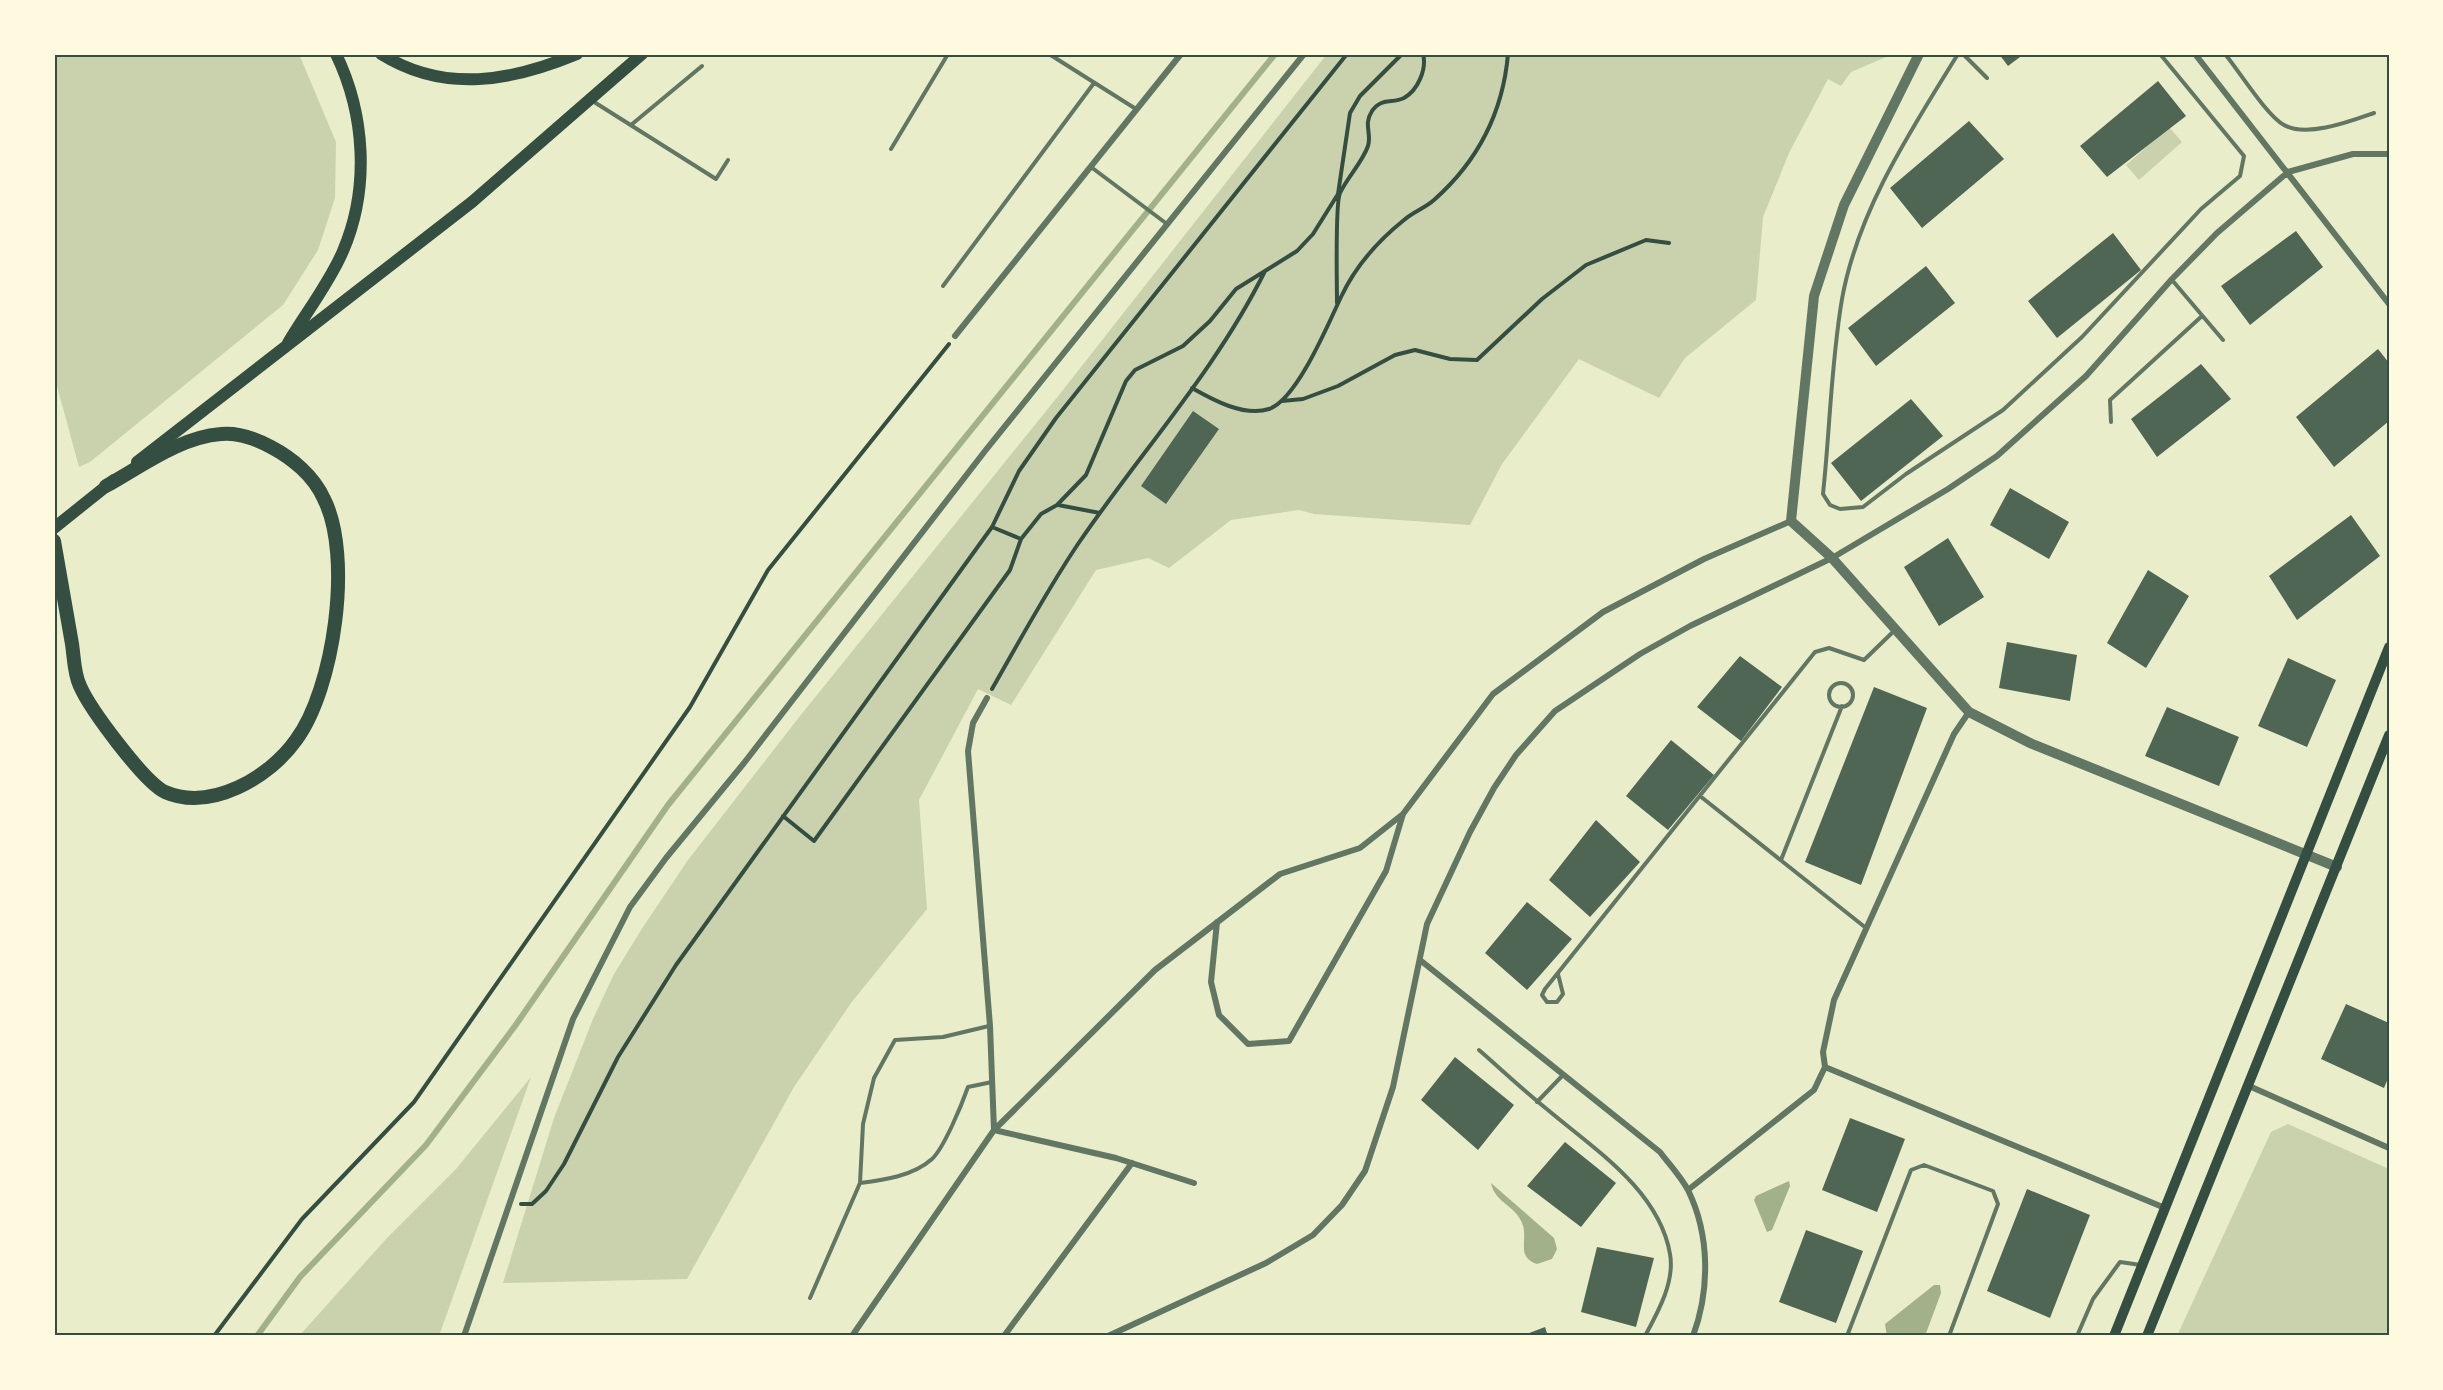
<svg xmlns="http://www.w3.org/2000/svg" width="2443" height="1390" font-family="Figtree,sans-serif">
  <style>
    .green { fill: #cad2ad }
    .water { fill: #a3b18a }
    .lines { fill: none; stroke-linecap: round; stroke-linejoin: round }
    .stream { stroke: #a3b18a; stroke-width: 6 }
    .building { fill: #4f6655 }
    .path { stroke: #344e41; stroke-width: 4 }
    .service { stroke: #617663; stroke-width: 4 }
    .minor { stroke: #617663; stroke-width: 6 }
    .tertiary { stroke: #617663; stroke-width: 10 }
    .secondary { stroke: #344e41; stroke-width: 10 }
    .primary { stroke: #344e41; stroke-width: 12 }
    .trunk { stroke: #344e41; stroke-width: 14 }
    .neatline { fill: none; stroke: #344e41; stroke-width: 2 }
  </style>
  <rect width="100%" height="100%" fill="#e9edc9"/>
  <path class="green" d="M54,54H299L336,142L335,198L318,250L283,305L90,462L79,467L54,375Z
    M1327,54H1893L1851,72L1841,86L1828,79L1789,153L1763,217L1756,300L1685,358L1659,398L1579,359L1502,464L1470,525L1314,514L1299,510L1231,520L1169,568L1148,558L1096,570L1011,705L978,689L919,800L927,909L851,1003L794,1087L687,1279L503,1283L554,1118L593,1019L614,974L643,927L688,860L800,716L1059,395Z
    M2169,127L2182,142L2139,180L2126,165Z
    M531,1077L439,1336H299L387,1238L456,1169Z
    M2288,1124L2389,1169V1336H2177L2271,1132Z"/>
  <path class="water" d="M1789,1181L1790,1186L1772,1230L1767,1232L1754,1200L1756,1196Z
    M1491,1183L1554,1238L1557,1249L1552,1259L1537,1264C1515,1257 1529,1239 1522,1223C1515,1205 1495,1203 1491,1183Z
    M1934,1285H1940L1941,1293L1925,1336H1887L1885,1324Z"/>
  <g class="lines">
    <path class="stream" d="M257,1336L300,1277L426,1145L515,1026L668,805L1275,54"/>
  </g>
  <path class="building" d="M1999,54H2024L2008,66Z
    M2158,81L2186,116L2107,177L2080,146Z
    M1969,121L2004,159L1922,228L1890,188Z
    M2296,231L2323,267L2250,325L2221,286Z
    M2113,233L2141,270L2057,338L2028,301Z
    M1926,266L1955,303L1876,366L1848,328Z
    M2378,349L2389,363V421L2334,467L2296,417Z
    M2201,364L2231,399L2157,457L2131,419Z
    M1911,399L1943,436L1861,501L1831,463Z
    M1193,411L1219,429L1166,504L1141,486Z
    M2010,488L2069,522L2049,559L1990,525Z
    M2351,515L2380,556L2297,620L2269,576Z
    M1948,538L1984,597L1939,626L1904,567Z
    M2148,570L2189,596L2146,668L2107,643Z
    M2007,642L2077,655L2070,701L1999,688Z
    M1740,656L1782,687L1741,741L1697,707Z
    M2288,658L2336,680L2307,747L2258,726Z
    M1874,687L1927,708L1861,885L1805,862Z
    M2167,707L2239,737L2219,786L2145,756Z
    M1671,740L1714,775L1668,830L1626,796Z
    M1596,820L1640,862L1590,917L1549,880Z
    M1527,902L1572,939L1527,990L1485,953Z
    M2346,1004L2389,1023V1076L2384,1088L2321,1059Z
    M1455,1057L1514,1105L1478,1150L1421,1100Z
    M1850,1118L1905,1139L1877,1212L1822,1190Z
    M1565,1142L1616,1183L1581,1227L1527,1186Z
    M2027,1189L2090,1215L2050,1318L1987,1291Z
    M1806,1230L1863,1251L1836,1323L1779,1302Z
    M1597,1247L1654,1258L1636,1327L1581,1312Z
    M1545,1327L1548,1336H1521Z"/>
  <g class="lines">
    <path class="path" d="M1337,303C1337,285 1335,203 1340,193C1348,176 1362,163 1368,146C1372,133 1363,125 1372,111C1382,97 1392,104 1404,98C1418,90 1427,69 1423,54
      M1192,388C1213,400 1244,417 1269,409C1297,400 1329,322 1341,297C1355,267 1379,240 1404,220C1413,212 1425,208 1434,200C1478,161 1503,112 1508,54
      M1282,401L1303,399L1338,386L1395,355L1415,350L1450,359L1477,360L1542,299L1586,265L1646,240L1669,243
      M1058,505L1100,513
      M992,527L1021,539
      M992,689C1020,640 1047,590 1078,544C1140,453 1216,370 1265,271
      M783,816L814,841L1010,570L1021,539L1041,514L1057,505L1086,475L1126,381L1135,370L1183,346L1210,321L1236,289L1297,251L1313,234L1338,194L1350,113L1360,96L1402,54
      M521,1204H532L546,1191L564,1164L618,1057L676,965L992,527L1019,471L1056,418L1347,54
      M214,1336L302,1219L414,1102L690,707L768,570L949,344"/>
    <path class="service" d="M1049,54L1136,109
      M1958,54C1911,130 1858,210 1842,299C1831,363 1830,429 1823,494L1830,505L1840,509L1863,507L1906,474L2003,410L2082,337L2201,209L2240,176L2244,156L2160,54
      M1963,54L1987,78
      M2225,54C2239,71 2267,116 2284,125C2307,138 2351,121 2374,113
      M591,100L716,179L728,160
      M631,125L702,66
      M891,149L948,54
      M1091,167L1167,224
      M2172,280L2223,340
      M943,286L1094,83
      M2111,422L2110,400L2202,316
      M1829 695a12 12 0 1 1 24 0a12 12 0 1 1-24 0Z
      M1700,796L1866,928
      M1781,860L1842,706
      M1558,974L1563,994L1557,1002H1547L1542,995L1545,989L1815,652L1829,648L1864,660L1895,630
      M1479,1050C1502,1070 1524,1091 1548,1110C1594,1149 1659,1190 1670,1254C1675,1282 1658,1312 1645,1336
      M1537,1102L1563,1075
      M860,1183C884,1180 913,1176 932,1159C944,1148 962,1104 968,1087L992,1082
      M810,1298L860,1183L863,1124L874,1078L895,1040L943,1037L989,1026
      M1847,1336L1911,1170L1924,1165L1993,1191L1998,1204L1949,1336
      M2077,1336L2093,1299L2120,1262L2141,1265"/>
    <path class="minor" d="M2195,54L2389,304
      M955,336L1181,54
      M987,698L973,723L968,751L990,1026L994,1130L1116,1158L1194,1183
      M1217,922L1211,982L1219,1015L1248,1044L1289,1041L1386,871L1403,814
      M1420,960L1660,1152C1669,1164 1681,1177 1688,1190C1710,1235 1710,1290 1693,1336
      M1825,1067L2165,1208
      M2249,1086L2389,1148
      M1688,1190L1814,1090L1825,1067L1823,1052L1834,1000L1954,734L1969,712
      M464,1336L573,1019L630,907L666,858L744,763L985,451L1304,54
      M852,1336L994,1130L1155,970L1280,874L1360,848L1403,814L1493,694L1603,612L1704,559L1791,521
      M1004,1336L1132,1163
      M1108,1336L1266,1263L1313,1235L1342,1205L1365,1171L1393,1087L1427,924L1470,832L1494,788L1516,755L1555,711L1640,654L1690,626L1832,558L1948,489L1997,456L2086,376L2172,279L2217,233L2288,172L2353,154H2389"/>
    <path class="tertiary" d="M1919,54L1844,205L1814,296L1791,521L1832,558L1969,712L2030,743L2337,867"/>
    <path class="secondary" d="M2114,1336L2389,647
      M2147,1336L2389,735"/>
    <path class="primary" d="M381,54C445,94 512,81 577,54
      M288,343C305,314 330,282 343,251C370,188 365,114 336,54
      M137,462L472,202L642,54
      M54,528L114,480"/>
    <path class="trunk" d="M54,541C60,576 66,610 72,644C74,657 74,674 80,686C90,709 144,782 165,792C211,812 270,777 296,740C334,689 353,556 324,499C314,476 292,458 271,447C256,439 238,432 221,434C180,437 142,466 106,486"/>
  </g>
  <rect width="2443" height="1390" fill="none" stroke="#fefae0" stroke-width="111"/>
  <rect x="56" y="56" width="2332" height="1278" class="neatline"/>
</svg>
